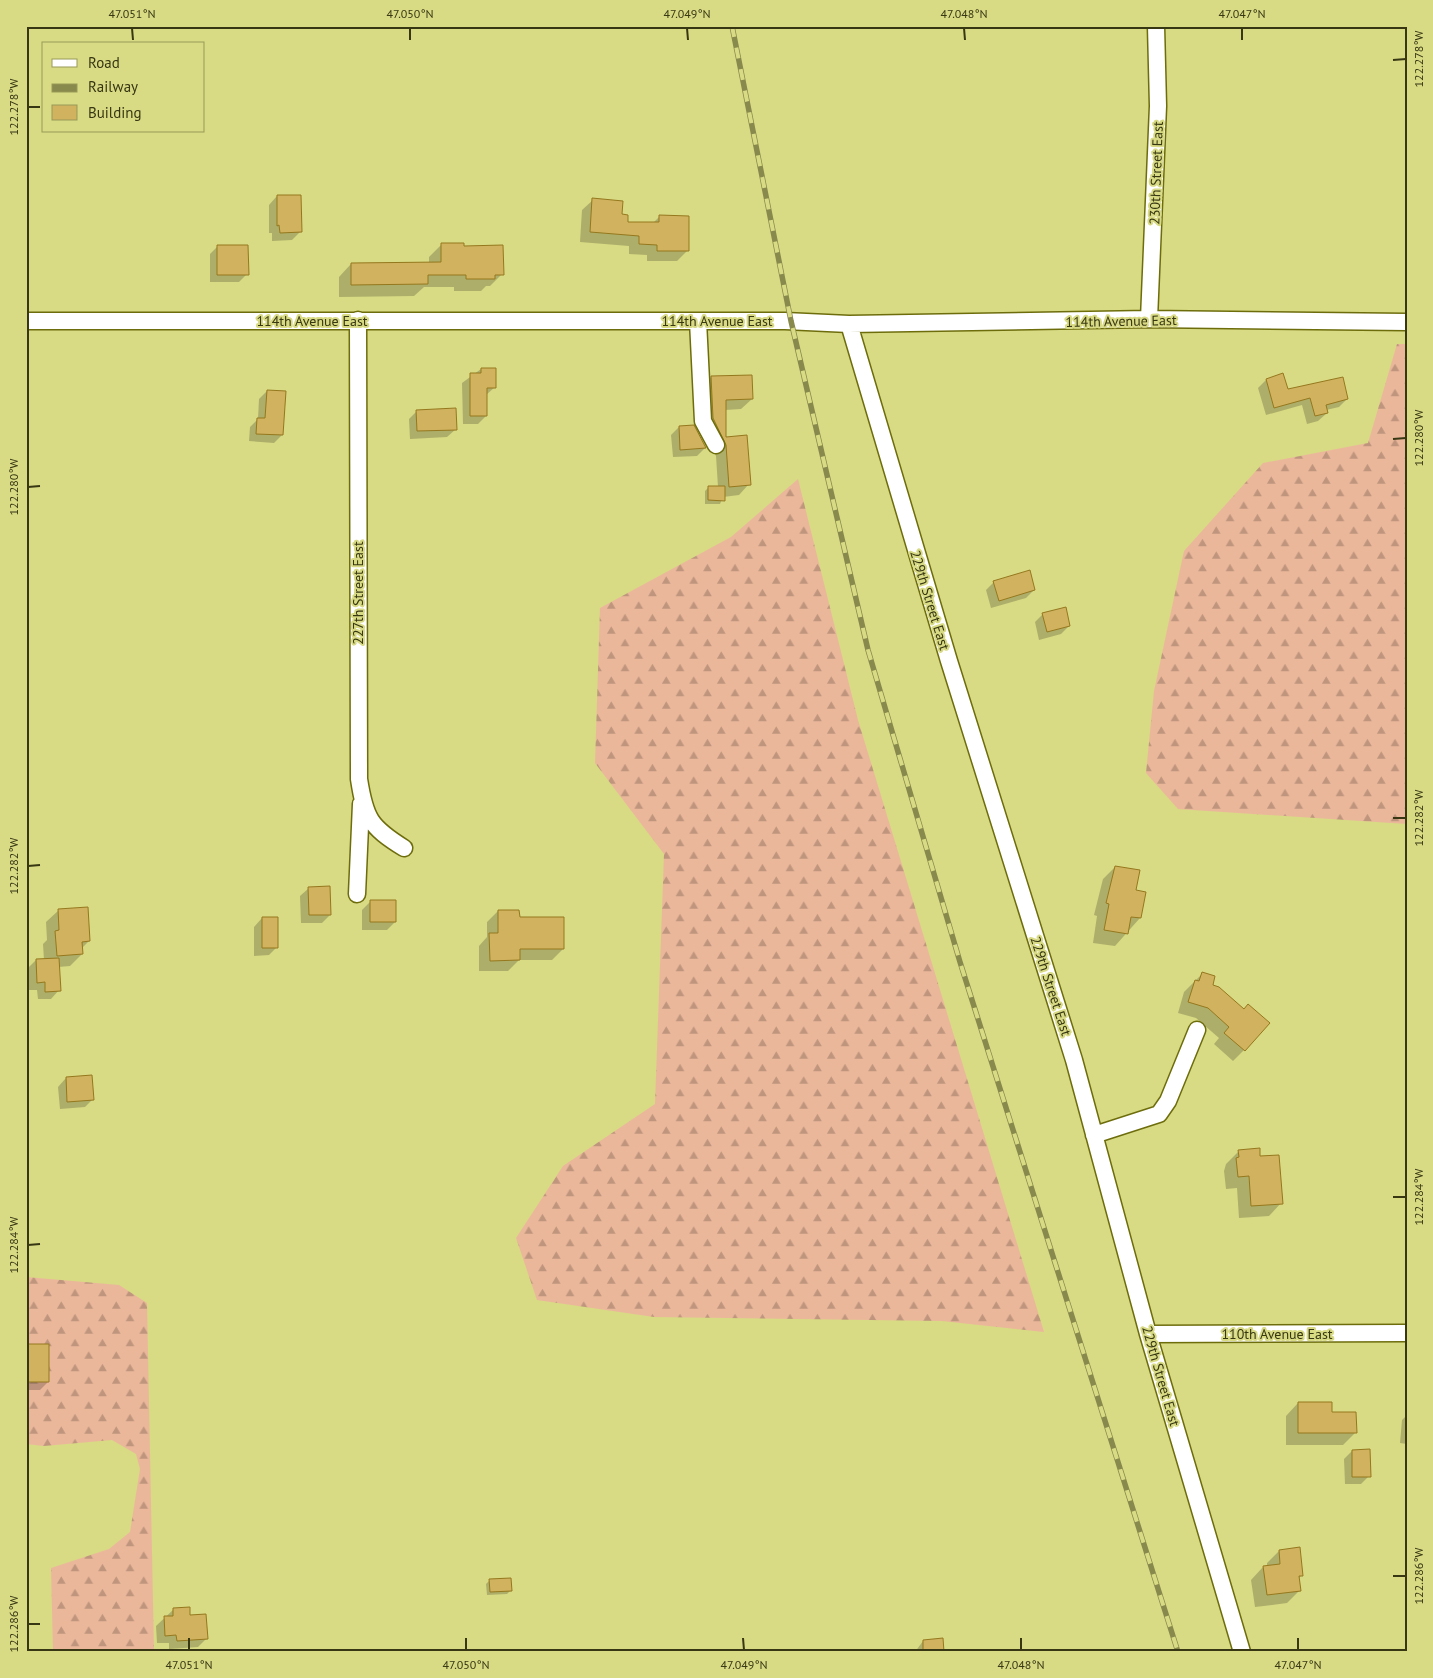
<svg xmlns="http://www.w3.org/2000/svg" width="1433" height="1678" font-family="'PT Sans',sans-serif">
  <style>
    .forest { fill: url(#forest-firs) }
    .shadow { fill: #0003 }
    .building { fill: #d1b25f; stroke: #95781e }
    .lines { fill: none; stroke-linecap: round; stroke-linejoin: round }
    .minor-casing { stroke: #6d6d0c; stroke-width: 19 }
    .minor { stroke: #fff; stroke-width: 16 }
    .rail-casing { stroke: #88894c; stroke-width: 5.5 }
    .rail { stroke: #d8da84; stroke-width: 4; stroke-dasharray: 11; stroke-linecap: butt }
    .ticks { fill: none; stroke: #373713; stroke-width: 2 }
    .labels { text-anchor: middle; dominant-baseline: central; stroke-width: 4; stroke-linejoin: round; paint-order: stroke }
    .street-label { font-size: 14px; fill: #373713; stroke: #d8da84 }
    .neatline { fill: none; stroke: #373713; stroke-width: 2 }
    .ticks-label { font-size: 12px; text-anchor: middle; fill: #373713 }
  </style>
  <defs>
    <pattern id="forest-firs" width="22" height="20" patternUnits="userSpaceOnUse" patternTransform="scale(1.25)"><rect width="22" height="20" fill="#ebb79b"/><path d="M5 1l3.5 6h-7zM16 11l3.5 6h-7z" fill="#bf967d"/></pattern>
  </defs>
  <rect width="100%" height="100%" fill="#d8da84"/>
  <path class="forest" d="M1397,344H1407V824L1178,809L1146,773L1154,691L1184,551L1263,463L1368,443Z
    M798,479L858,720L1044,1332L942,1321L654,1317L537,1300L516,1238L563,1166L655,1104L664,854L595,763L600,608L731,537Z
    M26,1277L119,1285L147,1303L154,1652H53L51,1568L109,1549L130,1532L140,1469L136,1454L112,1440L44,1446L26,1444Z"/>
  <path class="shadow" d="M277,196L300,232L292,240L272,241V233H269V205Z
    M593,200L621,215L627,223H653L660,216L688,250L677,261H647V255L629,254V246L580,242L582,210Z
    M442,244L502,274L490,286H486L481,291H454V287H424L414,296L339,297V277L351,264L429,263V257Z
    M218,246L247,274L239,282H210V254Z
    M481,369L495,387L486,395V416L478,424H463L462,383Z
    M711,377L752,399L741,409L725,410V438L749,484L739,495L723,497L720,504H705V491L709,487H718L716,456L703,429L701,388Z
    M1266,380L1287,391L1347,399L1339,407L1326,410L1327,413L1318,421L1307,424L1302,405L1266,415L1258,388Z
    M267,391L282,435L274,443L249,441L250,427L258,419L259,399Z
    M417,411L456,429L447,437L410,439L409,419Z
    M693,426L705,448L697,456L673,457L671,435L679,427Z
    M994,582L1034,590L1026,598L991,608L986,590Z
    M1043,614L1069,626L1061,634L1039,640L1035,622Z
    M1115,867L1135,891L1140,918L1115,946L1093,943L1097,916L1094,915L1103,879Z
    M309,888L330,915L322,923H301L300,896Z
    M370,902L395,922L387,930H362V910Z
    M59,910L89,941L82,948V954L70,966L58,967L59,990L51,999H38L37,990H29L28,968L36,960H44L43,944L47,940L46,922Z
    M498,911L518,919L563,949L552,960H519L508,971H479V946L487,937V922Z
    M262,918L277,947L269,955L254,956V927Z
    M1202,974L1211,986L1244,1050L1233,1061L1214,1044L1219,1038L1196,1018L1178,1013L1184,992Z
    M66,1078L93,1099L85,1107L60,1109L58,1087Z
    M1239,1151L1259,1158L1281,1203L1269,1216L1239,1218L1237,1188L1226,1189L1224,1171L1226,1164Z
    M29,1346L48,1382L40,1390H26V1348Z
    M1298,1403L1331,1413L1355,1433L1343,1445H1286V1416Z
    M1407,1415V1444L1400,1443L1402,1420Z
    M1352,1451L1369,1476L1361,1484H1345L1344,1459Z
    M1279,1551L1302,1575L1298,1579L1300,1590L1287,1603L1255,1607L1251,1580L1263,1567H1267V1563Z
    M490,1580L510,1591L507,1594L487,1595L486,1584Z
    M174,1609L189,1616L206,1639L198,1647L169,1649V1643H157L156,1626Z
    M923,1641L942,1652H915Z"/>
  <path class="building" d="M277,195H301L302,232L280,233L279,225L277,226Z
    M592,198L623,201L622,214L628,215V222H659V215L689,216V251H657V245L639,244V236L590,232Z
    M441,243H464V246L503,245L504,275H495V279H466V275H428V284L351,285V263L441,262Z
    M217,245H248L249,275H217Z
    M481,368H496V388H487V416H470V373H481Z
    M1283,373L1288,389L1343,377L1348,399L1326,405L1328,413L1315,416L1310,398L1274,408L1266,379Z
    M752,375L753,399L726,400V437L747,435L751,485L729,487L726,445L713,418L711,376Z
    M267,390L286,391L283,435L256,434L257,418H265Z
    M456,408L457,430L417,431L416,410Z
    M694,425L706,448L680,450L679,426Z
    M708,486H725V501L708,500Z
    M1030,570L1035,590L999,601L993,581Z
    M1066,607L1070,626L1047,632L1042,613Z
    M1115,866L1140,870L1136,890L1146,892L1141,918L1131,917L1128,934L1104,930L1109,904L1106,903Z
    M330,886L331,915H309L308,887Z
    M370,900H396V922H370Z
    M88,907L90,941L82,942L83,954L57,956L55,931L59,930L58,909Z
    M498,910H519L520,917H564V949H520V960L490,961L489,933H498Z
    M262,917H278V948H262Z
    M59,958L61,991L45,992V982L37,983L36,959Z
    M1202,972L1215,976L1213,985L1219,987L1244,1009L1248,1004L1270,1023L1245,1051L1224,1033L1229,1027L1208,1008L1188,1002L1195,980L1199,981Z
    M92,1075L94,1100L67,1102L66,1077Z
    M1260,1148V1156L1279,1155L1283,1204L1251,1206L1249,1176L1238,1177L1236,1158L1239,1157L1238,1150Z
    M28,1344H49V1382H28Z
    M1298,1402H1332V1412H1356L1357,1433H1298Z
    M1370,1449L1371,1477H1352V1450Z
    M1300,1547L1303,1576H1299L1301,1591L1267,1595L1263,1566L1280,1564L1279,1550Z
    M511,1578L512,1591L490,1592L489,1579Z
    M190,1607V1615L206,1614L208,1639L177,1641L176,1635L165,1636L164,1616H173V1608Z
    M943,1638L944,1652H923V1640Z"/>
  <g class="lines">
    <defs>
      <path id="minor" d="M1149,319L1158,106L1156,26
        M358,320L359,779C365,818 370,827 404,848
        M26,321H785L849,324L1149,319L1407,322
        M698,321L703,421L716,445
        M849,324L949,661L1074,1060L1148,1334L1242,1652
        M357,894L361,804
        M1094,1135L1159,1114L1168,1101L1197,1030
        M1148,1334L1407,1333"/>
    </defs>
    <use href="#minor" class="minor-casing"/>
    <use href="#minor" class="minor"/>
    <defs>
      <path id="rail" d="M732,26L791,321L868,650L960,962L1178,1652"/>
    </defs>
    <use href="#rail" class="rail-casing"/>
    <use href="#rail" class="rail"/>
  </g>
  <path class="ticks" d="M132,28L133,40M410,28V40M687,28L688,40M964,28L965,40M1242,28V40M1393,60L1406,59M28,107H40M1393,439L1406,438M28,487L40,486M1393,818H1406M28,866L40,865M1393,1197H1406M28,1245L40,1244M1393,1576H1406M28,1624H40M189,1638V1650M466,1638V1650M743,1638L744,1650M1021,1638V1650M1298,1638V1650"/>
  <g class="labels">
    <g class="street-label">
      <text transform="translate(1156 173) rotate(-88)">230th Street East</text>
      <text x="312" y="321">114th Avenue East</text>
      <text x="717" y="321">114th Avenue East</text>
      <text transform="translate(1121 321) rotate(-1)">114th Avenue East</text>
      <text transform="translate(358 593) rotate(-90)">227th Street East</text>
      <text transform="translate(930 600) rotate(73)">229th Street East</text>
      <text transform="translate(1051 986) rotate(72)">229th Street East</text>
      <text x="1277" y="1334">110th Avenue East</text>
      <text transform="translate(1161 1376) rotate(74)">229th Street East</text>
    </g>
  </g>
  <rect width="1433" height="1678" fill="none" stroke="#d8da84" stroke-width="55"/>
  <rect x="42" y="42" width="162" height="90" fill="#d8da84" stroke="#989957"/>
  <rect x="52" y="59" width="25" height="8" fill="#ffffff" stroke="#989957"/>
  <text x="88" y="68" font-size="15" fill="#373713">Road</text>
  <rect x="52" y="84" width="25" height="8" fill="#88894c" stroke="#989957"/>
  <text x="88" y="92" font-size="15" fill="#373713">Railway</text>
  <rect x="52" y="105" width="25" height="15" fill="#d1b25f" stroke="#989957"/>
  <text x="88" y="118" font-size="15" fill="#373713">Building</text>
  <rect x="28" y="28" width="1378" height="1622" class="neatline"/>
  <g class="ticks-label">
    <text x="132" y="18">47.051°N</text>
    <text x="410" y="18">47.050°N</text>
    <text x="687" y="18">47.049°N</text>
    <text x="964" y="18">47.048°N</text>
    <text x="1242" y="18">47.047°N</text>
    <text transform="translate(1419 59) rotate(-90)" y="4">122.278°W</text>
    <text transform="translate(14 107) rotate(-90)" y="4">122.278°W</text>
    <text transform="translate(1419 438) rotate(-90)" y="4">122.280°W</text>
    <text transform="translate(14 487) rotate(-90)" y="4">122.280°W</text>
    <text transform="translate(1419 818) rotate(-90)" y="4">122.282°W</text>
    <text transform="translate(14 866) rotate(-90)" y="4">122.282°W</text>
    <text transform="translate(1419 1197) rotate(-90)" y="4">122.284°W</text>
    <text transform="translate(14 1245) rotate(-90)" y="4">122.284°W</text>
    <text transform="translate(1419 1576) rotate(-90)" y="4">122.286°W</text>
    <text transform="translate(14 1624) rotate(-90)" y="4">122.286°W</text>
    <text x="189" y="1669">47.051°N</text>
    <text x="466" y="1669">47.050°N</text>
    <text x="744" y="1669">47.049°N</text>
    <text x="1021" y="1669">47.048°N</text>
    <text x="1298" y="1669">47.047°N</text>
  </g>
</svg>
